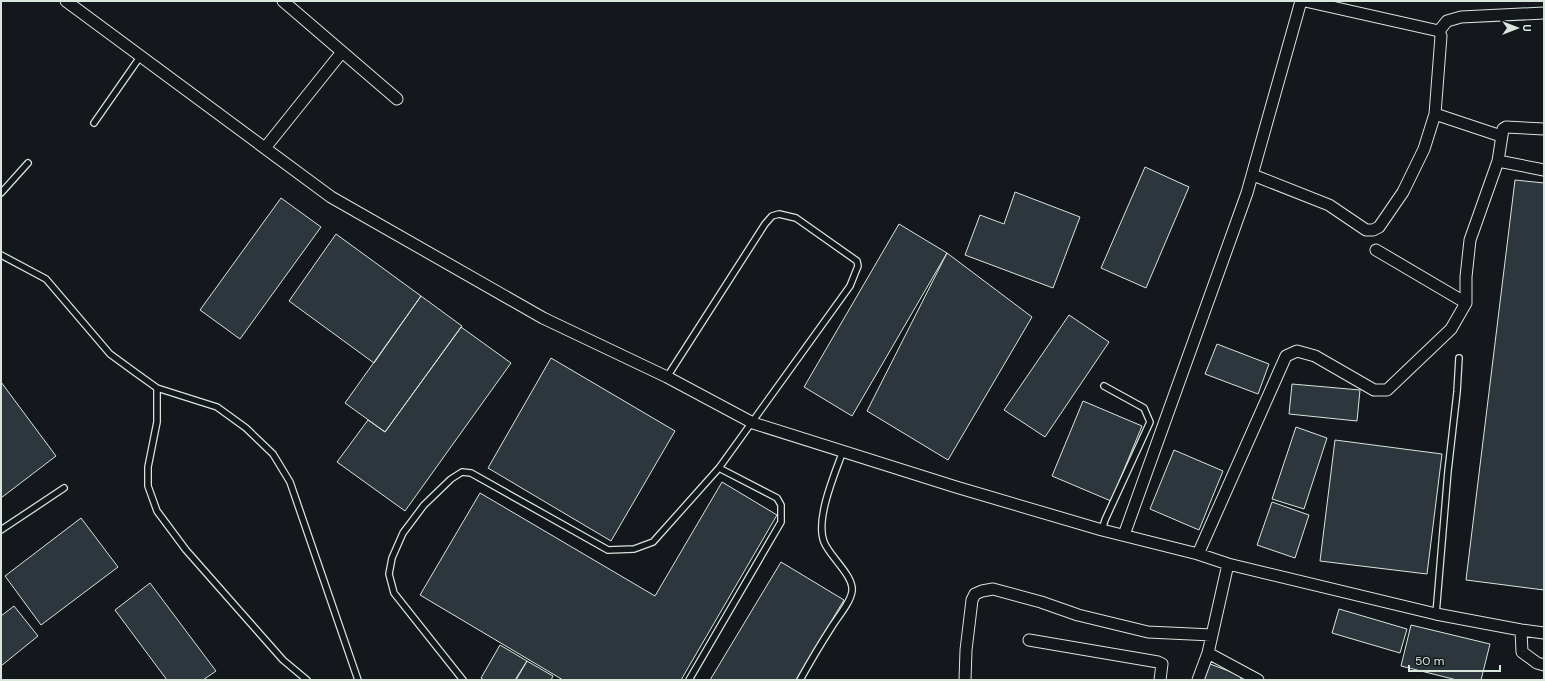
<svg xmlns="http://www.w3.org/2000/svg" width="1545" height="681" font-family="'DM Sans',sans-serif">
  <style>
    .building { fill: #2c363c; stroke: #d8e6dc }
    .lines { fill: none; stroke-linecap: round; stroke-linejoin: round }
    .service-casing { stroke: #d8e6dc; stroke-width: 8 }
    .minor-casing { stroke: #d8e6dc; stroke-width: 13 }
    .service { stroke: #14181c; stroke-width: 5.5 }
    .minor { stroke: #14181c; stroke-width: 11 }
  </style>
  <rect width="100%" height="100%" fill="#14181c"/>
  <path class="building" d="M1145,167L1189,187L1146,288L1101,268Z
    M1515,180L1544,183V590L1466,580Z
    M1015,192L1080,217L1053,288L965,255L980,215L1004,224Z
    M281,198L321,227L240,339L200,310Z
    M899,224L947,253L852,416L804,387Z
    M336,234L421,296L374,363L289,301Z
    M947,253L1032,317L948,460L867,411Z
    M421,296L462,326L385,432L345,403Z
    M1069,315L1109,342L1045,437L1004,410Z
    M461,327L511,363L405,511L337,462L368,420L385,432Z
    M1217,344L1269,364L1258,394L1205,374Z
    M551,358L675,431L611,541L488,468Z
    M1,382L56,456L1,498Z
    M1292,384L1360,390L1357,421L1289,414Z
    M1083,401L1142,426L1111,501L1052,476Z
    M1296,427L1327,438L1304,509L1272,499Z
    M1335,440L1442,454L1427,574L1320,561Z
    M1174,450L1223,471L1199,530L1150,509Z
    M722,482L777,515L681,680H563L420,595L480,493L655,596Z
    M1272,502L1309,515L1295,558L1257,545Z
    M81,518L118,567L41,625L5,576Z
    M781,562L844,600L796,680H710Z
    M150,583L216,671L203,680H167L115,610Z
    M14,606L38,636L1,666V616Z
    M1339,609L1407,629L1400,653L1332,633Z
    M1411,625L1490,644L1481,680H1457L1401,666Z
    M500,645L527,661L516,680H484L481,678Z
    M527,661L553,676L551,680H515Z
    M1210,664L1242,676L1240,680H1204Z"/>
  <g class="lines">
    <defs>
      <path id="service" d="M94,123L140,57
        M1,193L28,163
        M1,255L46,279L110,354L136,373L157,388L217,407L246,428L273,454L290,482L358,680
        M157,388V422L148,467V486L157,511L186,550L283,660L307,680
        M1,530L64,488
        M1102,530L1105,520L1150,422L1144,408L1104,386
        M1436,614L1448,471L1457,392L1459,358
        M463,680L394,593L389,574L392,558L403,533L424,505L451,479L462,472L471,473L608,550L634,549L653,542L719,468L850,286L858,266L857,261L796,218L779,214L772,216L765,224L667,377
        M689,680L781,522V505L777,498L719,468
        M800,680C810,662 820,645 831,628C837,618 851,602 852,591C854,576 830,557 824,542C815,519 835,473 843,451"/>
      <path id="minor" d="M66,1L331,197L543,318L667,377L753,423L956,487L1102,530L1198,554L1228,564L1436,614L1521,630L1544,633
        M283,1L397,99
        M1439,31L1447,21L1461,17L1544,13
        M1435,114L1501,136
        M265,148L342,52
        M1498,161L1544,170
        M1253,175L1329,205L1366,230H1373L1379,227L1403,192L1424,149L1435,114L1441,36L1439,31L1305,1
        M1376,250L1466,303
        M1124,535L1247,193L1301,1
        M1198,554L1286,356L1297,351L1315,356L1374,390H1387L1451,329L1466,303V277L1470,240L1498,161L1503,129L1506,127L1544,129
        M1521,630L1522,652L1537,663L1544,665
        M1029,640L1158,662L1162,664L1160,680
        M1208,653L1258,680
        M965,680L966,650L972,600L975,594L982,591L993,589L1041,602L1078,615L1148,632L1212,635
        M1198,680L1208,653L1228,564"/>
    </defs>
    <use href="#service" class="service-casing"/>
    <use href="#minor" class="minor-casing"/>
    <use href="#service" class="service"/>
    <use href="#minor" class="minor"/>
  </g>
  <rect width="1545" height="681" fill="none" stroke="#d8e6dc" stroke-width="4"/>
  <g transform="translate(1517 28) rotate(90)" stroke="#14181c" stroke-width="3" paint-order="stroke">
  <path d="M0-3L7 15L0 10L-7 15Z" fill="#d8e6dc"/>
  <text y="-6" font-size="11" font-weight="bold" text-anchor="middle" fill="#d8e6dc">U</text>
  </g>
  <path d="M1409 665v6h91v-6" fill="none" stroke="#d8e6dc" stroke-width="2"/>
  <text x="1415" y="665" font-size="12" fill="#d8e6dc" stroke="#14181c" stroke-width="3" paint-order="stroke">50 m</text>
</svg>
